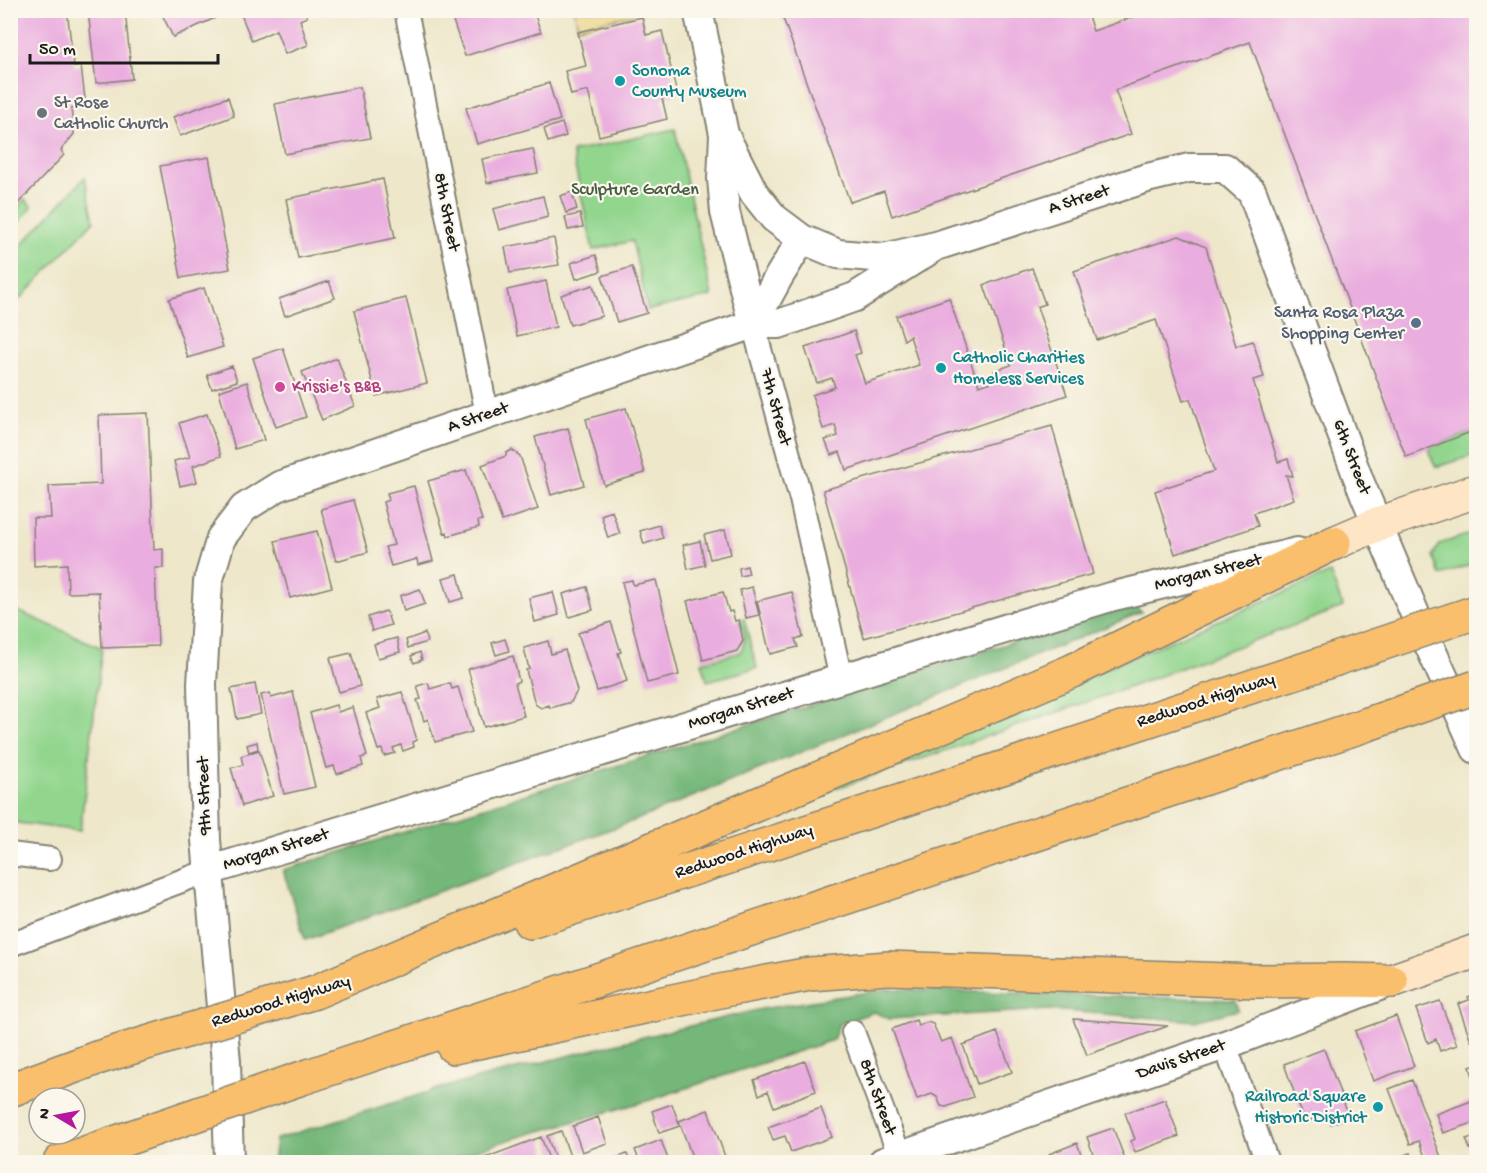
<svg xmlns="http://www.w3.org/2000/svg" width="1487" height="1173" font-family="'Gochi Hand',sans-serif">
  <style>
    .green { fill: #92d68e; stroke: #577955; stroke-width: 1.5 }
    .forest { fill: #75b779; stroke: #486a4a; stroke-width: 1.5 }
    .sand { fill: #eeda9e; stroke: #857b5d; stroke-width: 1.5 }
    .building { fill: #eaaddf }
    .lines { fill: none; stroke-linecap: round; stroke-linejoin: round }
    .minor-casing { stroke: #858273; stroke-width: 26 }
    .tertiary-casing { stroke: #858273; stroke-width: 32 }
    .secondary-casing { stroke: #858273; stroke-width: 36 }
    .motorway-casing { stroke: #858273; stroke-width: 36 }
    .minor { stroke: #fff; stroke-width: 22 }
    .tertiary { stroke: #fff; stroke-width: 28 }
    .secondary { stroke: #fde5c5; stroke-width: 33 }
    .motorway { stroke: #f9bf6d; stroke-width: 33 }
    .motorway-bridge-casing { stroke: #858273; stroke-width: 36; stroke-linecap: butt }
    .motorway-bridge { stroke: #f9bf6d; stroke-width: 33 }
    .culture-dot { fill: #0f9aa8; stroke: #fbf7ec; stroke-width: 2 }
    .worship-dot { fill: #6b7280; stroke: #fbf7ec; stroke-width: 2 }
    .service-dot { fill: #5c6f8a; stroke: #fbf7ec; stroke-width: 2 }
    .hotel-dot { fill: #d1479c; stroke: #fbf7ec; stroke-width: 2 }
    .labels { text-anchor: middle; dominant-baseline: central; stroke-width: 4.5; stroke-linejoin: round; paint-order: stroke }
    .culture-label { font-size: 18px; fill: #0d838f; stroke: #fbf7ec; text-anchor: start }
    .worship-label { font-size: 18px; fill: #5b616d; stroke: #fbf7ec; text-anchor: start }
    .park-label { font-size: 18px; fill: #455d44; stroke: #fbf7ec }
    .street-label { font-size: 18px; fill: #1c1c1c; stroke: #fbf7ec }
    .service-label { font-size: 18px; fill: #4e5e75; stroke: #fbf7ec; text-anchor: end }
    .hotel-label { font-size: 18px; fill: #b23c85; stroke: #fbf7ec; text-anchor: start }
  </style>
  <rect width="100%" height="100%" fill="#fbf7ec"/>
  <filter id="ink" filterUnits="userSpaceOnUse"><feTurbulence type="fractalNoise" baseFrequency=".0167" numOctaves="2"/><feDisplacementMap in="SourceGraphic" scale="12" xChannelSelector="R" yChannelSelector="G"/><feConvolveMatrix kernelMatrix="1 2 1 2 8 2 1 2 1" color-interpolation-filters="sRGB"/></filter>
  <filter id="wash" filterUnits="userSpaceOnUse"><feTurbulence type="fractalNoise" baseFrequency=".008" numOctaves="4" result="noise"/><feDisplacementMap in="SourceGraphic" scale="24" xChannelSelector="R" yChannelSelector="G"/><feGaussianBlur stdDeviation="1.35" result="paint"/><feColorMatrix in="noise" values="0 0 0 0 0 0 0 0 0 0 0 0 0 0 0 0 0 1.4 0 .05"/><feComposite in="paint" operator="in"/></filter>
  <g filter="url(#wash)">
    <rect width="100%" height="100%" fill="#eee7ca"/>
    <path class="green" d="M675,129L712,296L648,310L632,241L593,250L572,152Z
      M85,177L94,221L20,299L11,289V256Z
      M25,199L32,207L11,232V215Z
      M1476,430V455L1436,467L1433,462L1429,448Z
      M1476,532V563L1440,575L1433,556L1439,544Z
      M1330,573L1343,607L1130,687L805,799V796Z
      M11,608L102,648L80,831L11,822Z
      M744,619L757,668L707,681L702,662L739,653C748,643 743,632 740,620Z"/>
    <path class="forest" d="M1131,605L1142,612L636,820L305,940L283,870Z
      M888,989L1236,1000L1238,1010L1195,1021L1050,1010L889,1019L874,1012L839,1024L833,1040L650,1100L508,1140L441,1162H273L276,1139L441,1088L635,1039L761,1009Z"/>
    <path class="sand" d="M574,10H649V11L578,27Z"/>
    <g id="blocks">
      <path class="building" d="M10,10H67L74,67L81,66L86,107L71,109L74,134L61,150L64,155L10,212V75L15,74L10,26Z
        M88,10H125L132,79L96,83Z
        M160,10H225L226,13L173,37Z
        M239,10H304L307,17L300,20L308,45L285,54L276,30L252,41Z
        M475,10H533L541,32L465,56L452,18Z
        M780,10H1086L1093,31L1153,10H1476V430L1406,457L1250,42L1115,90L1131,134L892,216L884,191L850,202Z
        M642,17L646,35L662,31L677,94L662,98L667,119L599,136L588,91L571,95L565,71L586,66L578,32Z
        M549,83L560,120L477,144L466,108Z
        M360,87L370,138L285,154L275,104Z
        M228,97L234,116L180,136L173,117Z
        M562,123L566,136L548,142L544,129Z
        M533,149L538,173L487,183L482,159Z
        M209,157L230,269L181,278L160,166Z
        M383,179L395,238L298,258L286,199Z
        M572,192L577,209L566,213L560,196Z
        M543,196L548,217L499,230L493,209Z
        M580,214L583,227L568,230L565,217Z
        M1179,236L1206,247L1236,346L1253,341L1264,377L1253,380L1278,462L1288,459L1293,476L1286,475L1294,499L1254,513L1258,526L1175,554L1155,491L1214,471L1190,399L1183,401L1156,320L1097,340L1074,271Z
        M554,238L559,265L510,273L505,247Z
        M596,255L601,271L576,279L571,263Z
        M632,267L647,313L617,322L602,276Z
        M1032,268L1045,304L1037,307L1067,395L846,470L840,452L831,455L825,440L838,436L835,425L823,429L812,395L835,387L832,378L817,383L805,348L854,331L861,353L855,355L865,383L919,365L910,336L904,340L896,316L949,298L979,386L997,380L994,371L1011,365L984,285Z
        M329,281L335,298L285,316L279,299Z
        M546,281L556,327L517,336L507,290Z
        M593,285L602,316L570,325L561,295Z
        M204,288L223,347L188,358L169,299Z
        M406,298L427,383L376,396L354,311Z
        M283,348L306,417L276,427L253,358Z
        M337,358L355,406L322,420L302,372Z
        M232,366L237,381L212,389L207,375Z
        M247,382L264,440L235,449L219,391Z
        M626,408L645,473L604,485L586,419Z
        M148,413L154,550L163,549V568H155L158,646L102,648L99,592L68,593L67,564L34,566L33,518H51L49,486L101,484L99,415Z
        M207,414L221,456L193,466L197,482L180,486L174,461L190,457L179,423Z
        M1052,426L1093,574L864,638L823,490Z
        M568,428L584,485L551,495L535,437Z
        M512,450L520,456L538,509L502,521L482,465L506,456V453Z
        M466,470L482,520L478,521L479,527L448,536L447,532L444,533L428,481Z
        M414,486L433,561L418,565L417,559L391,566L385,547L394,545L383,502L389,500L387,493Z
        M353,500L368,552L336,561L321,509Z
        M612,511L620,534L608,538L601,515Z
        M659,525L663,538L644,544L640,531Z
        M725,530L731,554L710,559L704,535Z
        M317,531L332,587L290,598L275,541Z
        M700,541L705,565L688,569L683,545Z
        M747,566L749,574L740,576L739,568Z
        M458,574L464,598L450,602L443,578Z
        M632,580L633,585L656,580L679,675L647,683L622,582Z
        M587,587L593,610L569,617L563,594Z
        M752,587L759,615L746,618L740,590Z
        M420,589L425,604L404,611L400,596Z
        M553,592L559,615L535,622L529,598Z
        M723,592L729,612L732,611L735,621L739,620L743,641L737,651L703,660L687,601Z
        M792,592L803,637L795,639L798,647L770,654L757,601Z
        M386,611L391,625L372,631L368,617Z
        M611,622L621,652L618,653L627,681L597,691L578,633Z
        M425,633L427,642L408,648L406,640Z
        M397,638L400,652L378,658L374,644Z
        M505,639L509,651L496,655L492,643Z
        M548,641L551,654L565,650L577,691L571,702L550,708L549,705L541,708L535,704L526,670L529,669L524,648Z
        M420,652L422,660L414,663L411,656Z
        M351,653L360,686L339,692L330,658Z
        M513,656L519,681L515,683L524,716L484,727L468,669Z
        M428,683L430,689L450,683L452,689L458,687L472,732L435,742L428,719L424,721L417,700L421,699L417,686Z
        M255,684L261,714L237,719L231,689Z
        M293,692L315,787L284,794L261,695L270,693L271,698Z
        M402,692L417,740L413,742L414,747L403,751L401,745L393,748L395,753L384,756L382,749L378,750L366,713L380,708L377,699Z
        M336,705L338,712L353,707L367,756L361,758L363,766L337,774L334,766L326,768L310,713Z
        M257,742L258,749L249,752L247,745Z
        M259,750L273,796L242,806L231,768L243,765L241,756Z
        M1476,994V1039L1471,1041L1458,1004L1469,1000L1468,997Z
        M1440,1001L1457,1045L1440,1051L1436,1039L1428,1043L1416,1009Z
        M1396,1016L1414,1066L1373,1081L1355,1031Z
        M1073,1019L1168,1026L1087,1055Z
        M916,1020L918,1026L928,1022L933,1024L941,1042L952,1038L973,1097L946,1107L941,1106L937,1097L932,1094L917,1099L892,1029Z
        M997,1032L1012,1072L977,1084L963,1045Z
        M1324,1049L1349,1117L1331,1124L1328,1114L1305,1122L1284,1064Z
        M805,1061L816,1091L774,1107L768,1091L759,1095L754,1080Z
        M1476,1065V1086L1470,1067Z
        M1412,1080L1442,1160L1434,1162H1427L1419,1141L1410,1144L1389,1089Z
        M1165,1099L1179,1136L1135,1152L1131,1141L1135,1139L1125,1113Z
        M1474,1100L1476,1106V1122L1443,1133L1436,1114Z
        M672,1104L680,1126L659,1133L652,1111Z
        M821,1108L832,1137L791,1152L785,1136L773,1140L768,1127Z
        M708,1110L727,1162H694L679,1121Z
        M598,1117L607,1143L582,1152L573,1126Z
        M1113,1128L1126,1162H1096L1087,1137Z
        M561,1131L570,1156L556,1161L547,1136Z
        M1476,1136V1147L1470,1149L1466,1139Z
        M541,1137L550,1162H483L482,1159Z
        M661,1140L669,1162H640L635,1150Z
        M1077,1143L1084,1162H1052L1049,1154Z
        M1411,1153L1414,1162H1401L1398,1157Z
        M627,1154L630,1162H604Z"/>
    </g>
  </g>
  <g filter="url(#ink)">
    <use href="#blocks" fill-opacity="0" stroke="#858273" stroke-width="1.5"/>
    <g class="lines">
      <defs>
        <path id="minor" d="M406,10L487,414
          M753,324L801,499L841,679
          M10,854L50,859
          M10,945L208,871
          M853,1032L902,1162
          M1225,1045L1267,1162"/>
        <path id="tertiary" d="M698,10L724,134L754,193L774,218L802,239L838,254L884,258L936,246L1147,178L1189,168H1225L1252,192L1360,483L1415,614L1476,749
          M724,135L722,179L725,212L753,324
          M753,324L778,278L802,239
          M208,871L1110,597L1297,552
          M229,1162L226,1062L206,840L202,684L208,582L221,538L244,508L279,486L753,324H779L855,297L936,246
          M883,1162L1225,1045L1387,983"/>
        <path id="secondary" d="M1334,543L1378,524L1476,491
          M1391,981L1476,951"/>
        <path id="motorway" d="M530,922L1333,660
          M315,992L1072,671L1334,543
          M454,1047L725,990L810,974L888,968L1256,981L1345,980L1391,981
          M302,1078L1368,724
          M10,1090L97,1058
          M60,1162L97,1149"/>
      </defs>
      <use href="#minor" class="minor-casing"/>
      <use href="#tertiary" class="tertiary-casing"/>
      <use href="#secondary" class="secondary-casing"/>
      <use href="#motorway" class="motorway-casing"/>
      <use href="#minor" class="minor"/>
      <use href="#tertiary" class="tertiary"/>
      <use href="#secondary" class="secondary"/>
      <use href="#motorway" class="motorway"/>
      <defs>
        <path id="motorway-bridge" d="M1333,660L1476,612
          M1368,724L1476,687
          M97,1058L315,992
          M97,1149L302,1078"/>
      </defs>
      <use href="#motorway-bridge" class="motorway-bridge-casing"/>
      <use href="#motorway-bridge" class="motorway-bridge"/>
    </g>
  </g>
  <g class="culture-dot">
    <circle cx="620" cy="81" r="6"/>
    <circle cx="941" cy="368" r="6"/>
    <circle cx="1378" cy="1107" r="6"/>
  </g>
  <circle class="worship-dot" cx="42" cy="113" r="6"/>
  <circle class="service-dot" cx="1416" cy="323" r="6"/>
  <circle class="hotel-dot" cx="280" cy="387" r="6"/>
  <g class="labels">
    <g class="culture-label">
      <text x="632" y="71">Sonoma<tspan x="632" dy="21">County Museum</tspan></text>
      <text x="953" y="358">Catholic Charities<tspan x="953" dy="21">Homeless Services</tspan></text>
      <text x="1366" y="1097" text-anchor="end">Railroad Square<tspan x="1366" dy="21">Historic District</tspan></text>
    </g>
    <g class="worship-label">
      <text x="54" y="103">St Rose<tspan x="54" dy="21">Catholic Church</tspan></text>
    </g>
    <g class="park-label">
      <text x="635" y="190">Sculpture Garden</text>
    </g>
    <g class="street-label">
      <text transform="translate(1079 200) rotate(-18)">A Street</text>
      <text transform="translate(446 212) rotate(79)">8th Street</text>
      <text transform="translate(775 407) rotate(75)">7th Street</text>
      <text transform="translate(478 418) rotate(-19)">A Street</text>
      <text transform="translate(1351 457) rotate(69)">6th Street</text>
      <text transform="translate(1208 573) rotate(-14)">Morgan Street</text>
      <text transform="translate(1206 701) rotate(-18)">Redwood Highway</text>
      <text transform="translate(741 709) rotate(-17)">Morgan Street</text>
      <text transform="translate(205 796) rotate(-92)">9th Street</text>
      <text transform="translate(276 850) rotate(-17)">Morgan Street</text>
      <text transform="translate(744 852) rotate(-18)">Redwood Highway</text>
      <text transform="translate(281 1002) rotate(-17)">Redwood Highway</text>
      <text transform="translate(1181 1060) rotate(-19)">Davis Street</text>
      <text transform="translate(877 1097) rotate(70)">8th Street</text>
    </g>
    <g class="service-label">
      <text x="1404" y="313">Santa Rosa Plaza<tspan x="1404" dy="21">Shopping Center</tspan></text>
    </g>
    <g class="hotel-label">
      <text x="292" y="387">Krissie's B&amp;B</text>
    </g>
  </g>
  <rect width="1487" height="1173" fill="none" stroke="#fbf7ec" stroke-width="36"/>
  <g transform="translate(57 1116) rotate(280)"><circle r="28" fill="#fbf7ec" stroke="#a29f99" stroke-width="1.5"/>
  <path d="M0-4.5L10 22L0 15L-10 22Z" fill="#b5179e"/>
  <text y="-9" font-size="16" font-weight="bold" text-anchor="middle" fill="#1c1c1c">N</text>
  </g>
  <path d="M30 54v9h188v-9" fill="none" stroke="#1c1c1c" stroke-width="3"/>
  <text x="39" y="54" font-size="18" fill="#1c1c1c" stroke="#fbf7ec" stroke-width="4.5" paint-order="stroke">50 m</text>
</svg>
